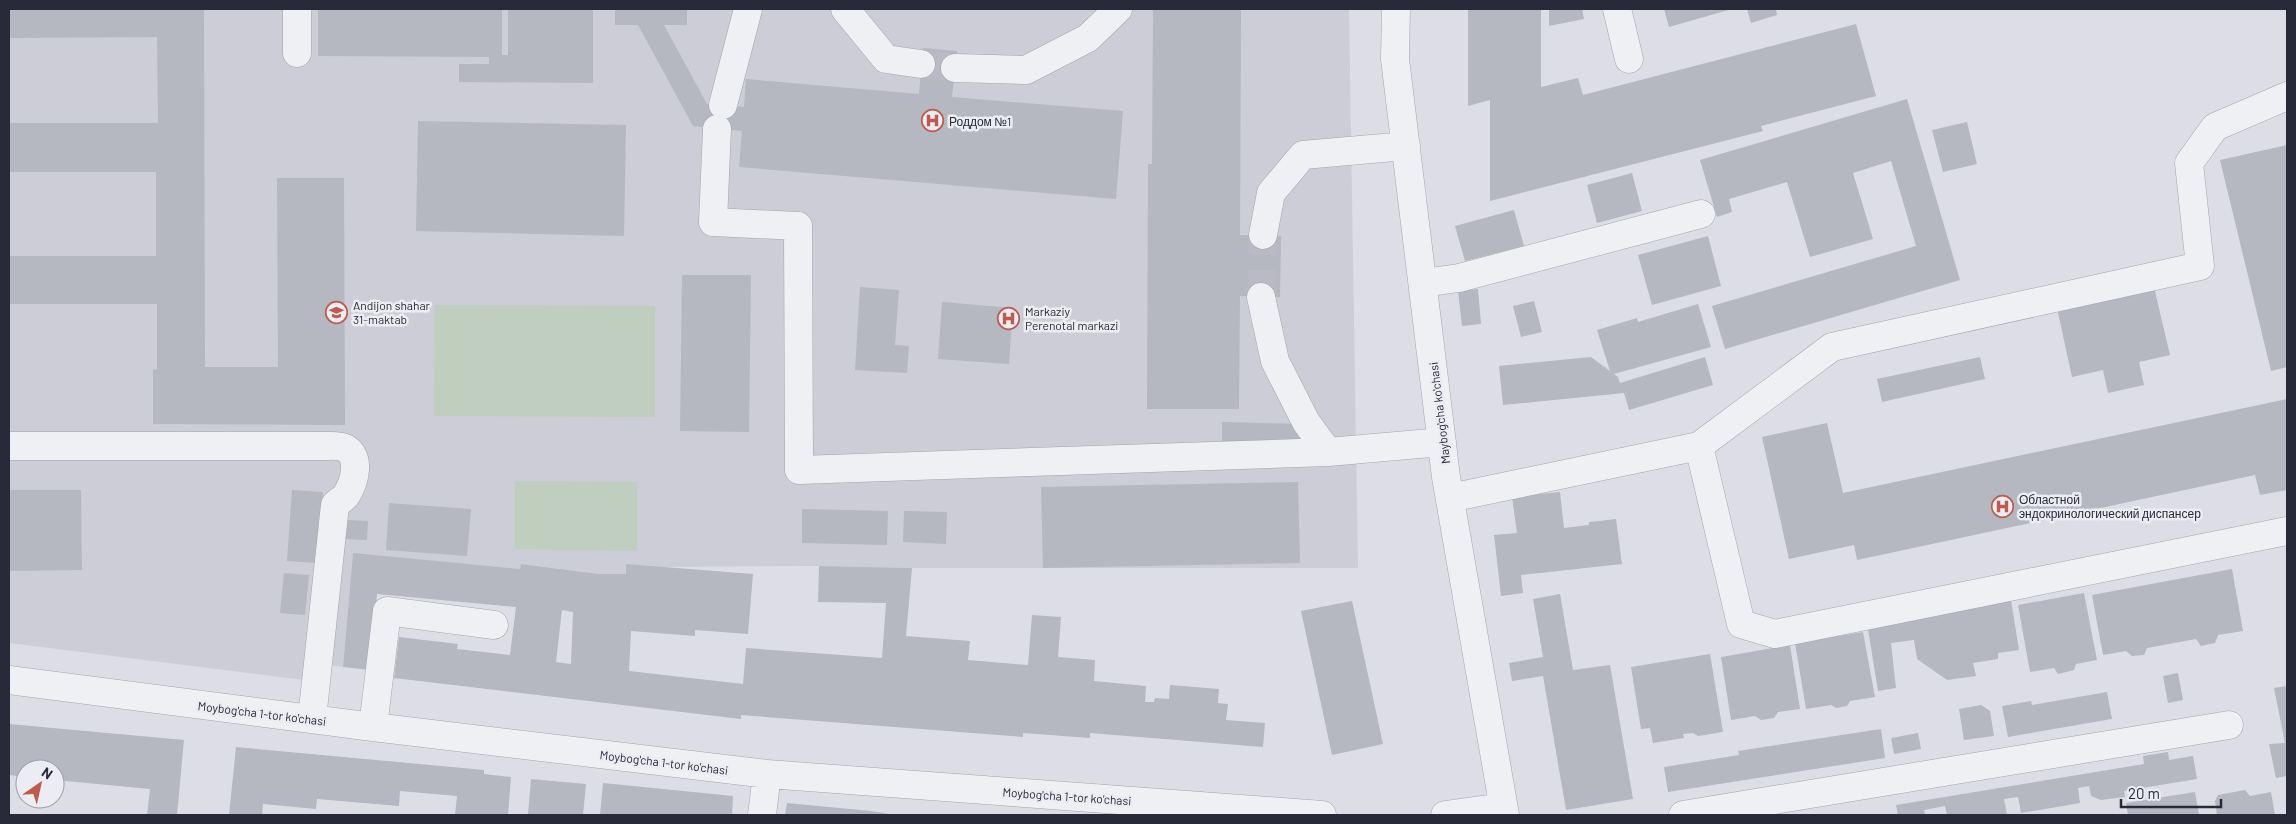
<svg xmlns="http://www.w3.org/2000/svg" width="2296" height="824" font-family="Barlow,sans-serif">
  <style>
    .built { fill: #cccdd6 }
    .green { fill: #bfcebf }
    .building { fill: #b5b7c1; fill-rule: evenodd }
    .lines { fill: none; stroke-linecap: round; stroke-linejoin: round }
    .minor-tunnel { stroke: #b9bac3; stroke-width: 28; stroke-dasharray: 28 14; stroke-linecap: butt }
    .minor-casing { stroke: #a3a4ae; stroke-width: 29 }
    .minor { stroke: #eff0f4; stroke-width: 28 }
    .labels { text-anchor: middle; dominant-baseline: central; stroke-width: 5; stroke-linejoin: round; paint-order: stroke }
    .poi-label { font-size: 12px; fill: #282a3a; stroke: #ecedf3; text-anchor: start }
    .street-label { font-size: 12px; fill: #282a3a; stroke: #ecedf3 }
  </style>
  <rect width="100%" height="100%" fill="#dddee5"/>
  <path class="built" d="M9,9H1349L1358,568H912L819,566L662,567L626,564V574H600L521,564L520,569L353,554L343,667L315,663L312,681L9,643Z"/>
  <path class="green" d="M435,305L655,306V417L434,416Z
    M515,481L637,482V551L515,549Z"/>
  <path class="building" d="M9,9H204L205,367H278L277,178H344L345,425L153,424V369L157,370V304H9V256H156V172H9V123H158L157,37L9,38Z
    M318,9H502V55H508V9H593V83L459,82V64H489V57L318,56Z
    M615,9H687V25H664L707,104L744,107L746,79L919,94L923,48L957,51L952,97L1123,111L1116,199L739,167L742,131L693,126L638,25H615Z
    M1153,9H1241L1240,235L1281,236L1280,297L1240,296L1239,409H1147L1148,164H1152Z
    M1468,9H1541V87L1578,78L1583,95L1856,24L1876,96L1761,126L1763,131L1490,201V100L1468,106Z
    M1549,9H1582L1584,19L1549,26Z
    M1664,9H1732L1669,27Z
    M1747,9H1776L1777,15L1751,23Z
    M1907,99L1960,280L1725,349L1712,306L1916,246L1891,161L1853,173L1873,239L1810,257L1787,182L1729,199L1732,212L1717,217L1700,160Z
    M418,121L626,125L624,236L416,231Z
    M1967,122L1977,164L1943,172L1932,130Z
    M2287,145V367L2271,371L2220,160Z
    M1632,173L1642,211L1597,223L1587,185Z
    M1514,210L1524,246L1465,261L1455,226Z
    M1708,236L1721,286L1652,305L1638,255Z
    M682,275H751L749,432L680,431Z
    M860,287L899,290L895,345L909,346L907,373L855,370Z
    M2154,287L2170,355L2139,362L2144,385L2108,393L2103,370L2072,377L2057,308Z
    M1478,289L1481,324L1462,326L1458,291Z
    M1534,301L1542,332L1521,337L1513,306Z
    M942,302L1013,308L1009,364L938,359Z
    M1698,304L1711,347L1614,374L1618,377L1620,383L1705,357L1713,385L1629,410L1624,393L1503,405L1499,366L1591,357L1610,371L1597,330L1637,318L1638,322Z
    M1980,357L1985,379L1882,402L1877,379Z
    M2287,399V490L2260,495L2255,475L1857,560L1854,545L1789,559L1762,437L1827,423L1843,493Z
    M1222,422L1301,424L1300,451L1222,449Z
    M1298,482L1300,563L1043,568L1041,487Z
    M9,490H81L82,570L9,571Z
    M292,490L323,492L318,563L287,561Z
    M1560,492L1564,528L1589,525V522L1616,519L1622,564L1521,575L1523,593L1501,596L1494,535L1517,533L1512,497Z
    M389,503L471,509L467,556L386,550Z
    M802,509L888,511L887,545L802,543Z
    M904,511L947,512L946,544L903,542Z
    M348,520L368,521L367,540L346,539Z
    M353,553L520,569L521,564L599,574H626V564L753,574L748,634L695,630V636L631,631L629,671L743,684L746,648L882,658L886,603L818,602L819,566L912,568L906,636L970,641L968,660L1028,665L1032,615L1061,617L1058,657L1095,660L1094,681L1146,686L1145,702H1154L1155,698L1169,699L1170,685L1219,689L1218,703L1228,704L1226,720L1265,723L1263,747L1090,733V738L1023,733V737L741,715V719L394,678L399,637L458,644L457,649L510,655L516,607L377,594L370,670L343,667ZM562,610L573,612L571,664L556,662Z
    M2232,569L2243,631L2218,635L2215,643L2201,646L2196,639L2147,648L2144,655L2132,656L2126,651L2103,655L2092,595Z
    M284,573L309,575L305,615L280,613Z
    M2084,593L2097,660L2076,664L2074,670L2058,674L2054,668L2030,672L2018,605Z
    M1560,594L1573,670L1610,665L1633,799L1566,810L1543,676L1512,681L1509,663L1543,657L1533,599Z
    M2010,594L2019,650L1998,653V659L1973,663L1976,676L1947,680L1917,659L1914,640L1891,643L1896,688L1878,691L1867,623Z
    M1352,601L1383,744L1332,755L1301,611Z
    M1863,632L1875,697L1850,701L1847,706L1836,708L1831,705L1806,709L1795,643Z
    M1790,645L1800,709L1778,712L1774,718L1761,720L1755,716L1731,720L1721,657Z
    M1710,654L1723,732L1698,736L1693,733L1683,734L1684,738L1653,743L1650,728L1641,729L1631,667Z
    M2178,673L2183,700L2168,703L2163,676Z
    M2287,686V776L2276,778L2269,744L2285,743L2274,688Z
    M2107,692L2112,719L2008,737L2002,706L2031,701L2032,705Z
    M1981,705L1990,711L1994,736L1964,740L1959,709Z
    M9,724L184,740L177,815H147L150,789L55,780V769H25V777L9,775Z
    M1881,729L1885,758L1668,792L1664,767L1739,755L1738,751Z
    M1918,733L1921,749L1894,754L1891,738Z
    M236,747L484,770V774L511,777L508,815H455L457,796L400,791L399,806L317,799L316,809L263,804L262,815H229Z
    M2168,752L2169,760L2193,756L2197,779L2124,791L2125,797L2101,800L2091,796L2089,786L2078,788L2080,803L2021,813L2018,797L2004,799L2007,815H1947L1945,806L1924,810L1925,815H1898L1896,805L2144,764L2143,756Z
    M531,779L586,784L583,815L528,814Z
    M603,783L733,796L732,815H600Z
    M2245,790L2250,796L2271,792L2275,815H2217L2215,801L2218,795Z
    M2195,792L2199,815H2128L2126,803Z
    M787,803L871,811L896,815H785Z"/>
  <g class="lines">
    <path class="minor-tunnel" d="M921,64L955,68
      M1261,297L1263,235"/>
    <defs>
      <path id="minor" d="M845,9L886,59L921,64
        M1396,9L1395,59L1446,477L1505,815
        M1617,9L1629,59
        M297,53V9
        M955,68L1026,70L1088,38L1118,9
        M723,105L748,9
        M717,129L713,222L798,226L799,470L1328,452L1442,442
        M1263,235L1271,193L1303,155L1406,146
        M1423,283L1459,278L1701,214
        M1261,297L1275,361L1306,422L1328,452
        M9,446H325C331,446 339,445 345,448C361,456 355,481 347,494C345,498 339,501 335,505L312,719
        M1699,446L1741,624L1775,634L2287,531
        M1450,498L1699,446L1832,347L2200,266L2189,163L2215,127L2287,96
        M9,680L373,727L767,774L1322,815
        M373,727L387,611L494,625
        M762,815L767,774
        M1445,815L1503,807
        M1683,815L2229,725"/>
    </defs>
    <use href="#minor" class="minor-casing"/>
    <use href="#minor" class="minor"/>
  </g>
  <defs>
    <symbol id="hospital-ring" viewBox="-11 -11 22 22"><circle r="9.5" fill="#ecedf3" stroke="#be5a4e" stroke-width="1.5"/><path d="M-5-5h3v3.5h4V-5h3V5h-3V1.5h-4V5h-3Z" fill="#be5a4e"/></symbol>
    <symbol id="school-ring" viewBox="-11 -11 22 22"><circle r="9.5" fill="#ecedf3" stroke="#be5a4e" stroke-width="1.5"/><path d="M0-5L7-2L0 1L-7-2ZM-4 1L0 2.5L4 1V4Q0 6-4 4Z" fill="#be5a4e"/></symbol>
  </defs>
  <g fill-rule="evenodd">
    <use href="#hospital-ring" x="920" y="108" width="25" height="25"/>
    <use href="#school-ring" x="324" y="300" width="25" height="25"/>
    <use href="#hospital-ring" x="996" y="306" width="25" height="25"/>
    <use href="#hospital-ring" x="1990" y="494" width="25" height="25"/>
  </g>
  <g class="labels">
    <g class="poi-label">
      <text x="949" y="121">Роддом №1</text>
      <text x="353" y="305">Andijon shahar<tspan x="353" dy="14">31-maktab</tspan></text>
      <text x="1025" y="311">Markaziy<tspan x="1025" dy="14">Perenotal markazi</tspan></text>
      <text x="2019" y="499">Областной<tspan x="2019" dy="14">эндокринологический диспансер</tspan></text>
    </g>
    <g class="street-label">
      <text transform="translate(1439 413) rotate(-97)">Maybog'cha ko'chasi</text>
      <text transform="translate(262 713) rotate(7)">Moybog'cha 1-tor ko'chasi</text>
      <text transform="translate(664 762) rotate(7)">Moybog'cha 1-tor ko'chasi</text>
      <text transform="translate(1067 796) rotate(4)">Moybog'cha 1-tor ko'chasi</text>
    </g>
  </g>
  <rect width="2296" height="824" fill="none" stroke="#282a3a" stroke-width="20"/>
  <g transform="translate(40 784) rotate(34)"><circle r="24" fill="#ecedf3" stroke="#9e9fa9"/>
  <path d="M0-4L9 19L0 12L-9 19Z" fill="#be5a4e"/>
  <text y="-8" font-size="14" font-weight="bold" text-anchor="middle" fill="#282a3a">N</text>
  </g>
  <path d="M2121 799v8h100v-8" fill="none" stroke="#282a3a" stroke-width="2.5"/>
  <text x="2128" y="799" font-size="15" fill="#282a3a" stroke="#ecedf3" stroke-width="4" paint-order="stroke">20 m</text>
</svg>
